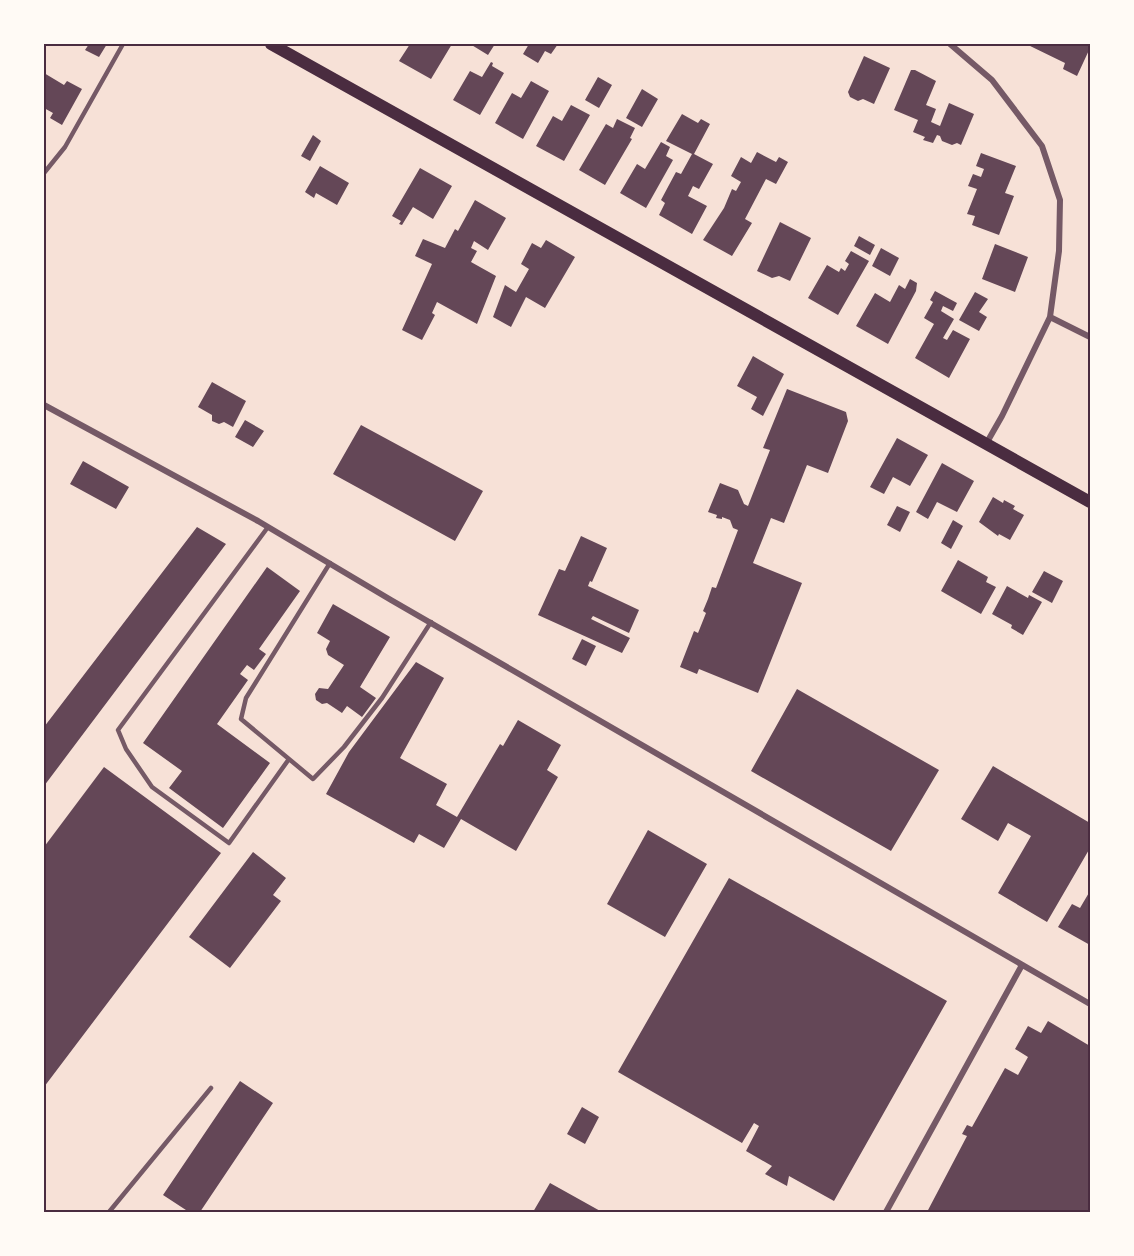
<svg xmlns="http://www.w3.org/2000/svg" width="1134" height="1256" font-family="'PT Sans Narrow',sans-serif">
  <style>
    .building { fill: #644757 }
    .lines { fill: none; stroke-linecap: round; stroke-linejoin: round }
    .service { stroke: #755966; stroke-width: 4.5 }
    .minor { stroke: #755966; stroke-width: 6 }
    .secondary { stroke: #4a2c40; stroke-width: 12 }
    .neatline { fill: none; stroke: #4a2c40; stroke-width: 2 }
  </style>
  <rect width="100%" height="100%" fill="#f7e1d7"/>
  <path class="building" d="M89,44H107L99,57L85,50Z
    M410,44H452L431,79L399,61Z
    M470,44H495L488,55Z
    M529,44H558L551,54L545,51L538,63L523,54Z
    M1026,44H1090V48L1077,76L1063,69L1065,63Z
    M864,56L890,68L874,104L863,99L858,101L850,97L848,92Z
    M491,62L493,63L492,66L504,73L480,115L453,100L470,71L482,77Z
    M911,70H915L936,81L926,105L936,109L931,122L940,126L949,103L974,114L961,145L957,143L952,145L942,141L940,136L937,135L933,143L923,140L925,137L913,132L918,120L894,110Z
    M44,73L64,85L67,81L82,89L62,125L50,118L53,113L44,108Z
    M598,77L612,85L599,108L585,100Z
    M531,81L549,91L523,139L495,123L512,93L521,98Z
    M642,89L658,99L642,127L626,118Z
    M571,105L590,115L564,161L536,146L553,116L562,121Z
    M682,114L698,123L701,119L710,124L694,154L713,164L699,189L693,186L688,196L707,206L692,234L659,215L665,203L661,200L669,185L676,172L681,174L692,154L666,141Z
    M617,119L635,128L630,138L632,139L605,185L579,170L606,124L613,128Z
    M313,135L321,141L310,161L301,156Z
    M661,142L670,147L666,156L673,160L646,208L620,193L637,164L645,169Z
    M757,152L776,162L779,157L788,162L776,184L766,179L745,219L752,223L732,256L703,240L724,208L732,189L736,191L741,182L731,176L741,157L751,163Z
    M981,153L1016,166L1005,193L1014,196L999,235L972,225L975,216L967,214L977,189L968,186L973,174L981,177L984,169L976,166Z
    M320,166L349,183L337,205L316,193L314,198L305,192Z
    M420,168L452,186L433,219L413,207L402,225L399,224L401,221L392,216Z
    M475,200L506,218L488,250L474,241L471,248L477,251L471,262L496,276L477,324L437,302L432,313L435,315L422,340L402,330L432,264L415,256L423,239L445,248L455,229L458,231Z
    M780,222L811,238L790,281L779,276L772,278L757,271Z
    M859,236L875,245L870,255L854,246Z
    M546,240L575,257L545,308L526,297L511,327L493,317L505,285L516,292L529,269L521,264L532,243L541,248Z
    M995,244L1028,257L1015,292L982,279Z
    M881,248L899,258L890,276L872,266Z
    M851,251L869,261L838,315L808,298L827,265L839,272L841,268L845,271L849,264L845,261Z
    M910,279L917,283L916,291L888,344L856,326L875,293L890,302L899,285L905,289Z
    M935,291L957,303L953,311L943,306L941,311L954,319L943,338L947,340L953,330L970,339L949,378L915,358L934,324L924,318L933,302L930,300Z
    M975,292L988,299L979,312L987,317L979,331L959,320Z
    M753,356L784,374L763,416L751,409L757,397L737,386Z
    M212,382L246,401L233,427L224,422L219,424L212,421V415L198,407Z
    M787,389L846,412L848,421L828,473L807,465L784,523L771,518L753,563L802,583L758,693L699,669L697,674L680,667L694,631L698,633L706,613L703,611L708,599L712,587L716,588L738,530L733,528L730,520L722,517V519L716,518L717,515L708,512L720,483L738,490L744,504L748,506L770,450L763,448Z
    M245,420L264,431L253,447L235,437Z
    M361,425L483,491L455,541L333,474Z
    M897,438L928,455L910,486L893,477L884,494L870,487Z
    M83,461L129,487L116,509L70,484Z
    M942,463L974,481L957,512L937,502L928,519L916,512Z
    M993,497L1003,503L1004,500L1015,506L1013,509L1024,515L1010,540L999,534L998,536L979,522Z
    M897,506L910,512L900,532L887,525Z
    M953,520L963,526L951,549L941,543Z
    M197,527L226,544L44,786V727Z
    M581,536L607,548L592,582L590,581L588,586L639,610L629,633L593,616L591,619L630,638L622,653L538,615L559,569L565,571Z
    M958,560L988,577L986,582L996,587L981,614L941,591Z
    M267,567L300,591L259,649L266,654L254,670L247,665L240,674L248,680L217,724L270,763L223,828L169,788L182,771L143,743Z
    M1044,571L1063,581L1052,603L1032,592Z
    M1007,586L1028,598L1029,595L1042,602L1023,635L1011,628L1012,625L992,614Z
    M333,604L390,637L360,687L376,698L362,717L347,706L342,713L327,703L322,704L316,700L315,694L319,688L328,689L344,665L328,655L326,649L330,641L317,633Z
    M582,639L596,646L586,666L572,659Z
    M416,662L444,678L400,758L447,784L436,805L457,817L500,744L503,746L518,720L561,745L547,770L558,777L516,851L461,819L444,848L419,834L414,843L326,794L349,752Z
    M797,689L939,770L891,851L751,771Z
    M993,766L1090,823V848L1047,922L998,893L1031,836L1008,823L998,841L961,819Z
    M104,767L221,853L44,1087V847Z
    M648,830L707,864L665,937L607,904Z
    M253,852L286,878L273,895L281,901L230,968L189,937Z
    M729,878L947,1001L834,1201L789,1176L787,1186L765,1174L772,1166L746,1151L759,1126L754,1123L742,1143L618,1072Z
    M1090,891V945L1058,927L1072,904L1080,908Z
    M1048,1021L1090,1046V1212H927L967,1136L962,1134L967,1125L972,1127L1005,1068L1018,1075L1028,1057L1015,1049L1028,1026L1041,1033Z
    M240,1081L273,1103L200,1212H189L163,1195Z
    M582,1107L599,1117L585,1144L567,1134Z
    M550,1183L602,1212H533Z"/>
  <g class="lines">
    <path class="service" d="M44,173L65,147L123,44
      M268,527L118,730L126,749L152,787L229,843L289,759
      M330,563L246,698L241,719L313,779L344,747L382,698L431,622
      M109,1212L211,1088"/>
    <path class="minor" d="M950,44L992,80L1042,146L1060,200L1059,251L1050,317L1002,416L986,444
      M1050,317L1090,337
      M44,405L258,521L391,600L1090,1004
      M886,1212L1022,965"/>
    <path class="secondary" d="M271,44L1090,502"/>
  </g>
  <rect width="1134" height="1256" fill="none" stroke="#fffaf5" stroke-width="90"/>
  <rect x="45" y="45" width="1044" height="1166" class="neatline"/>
</svg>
